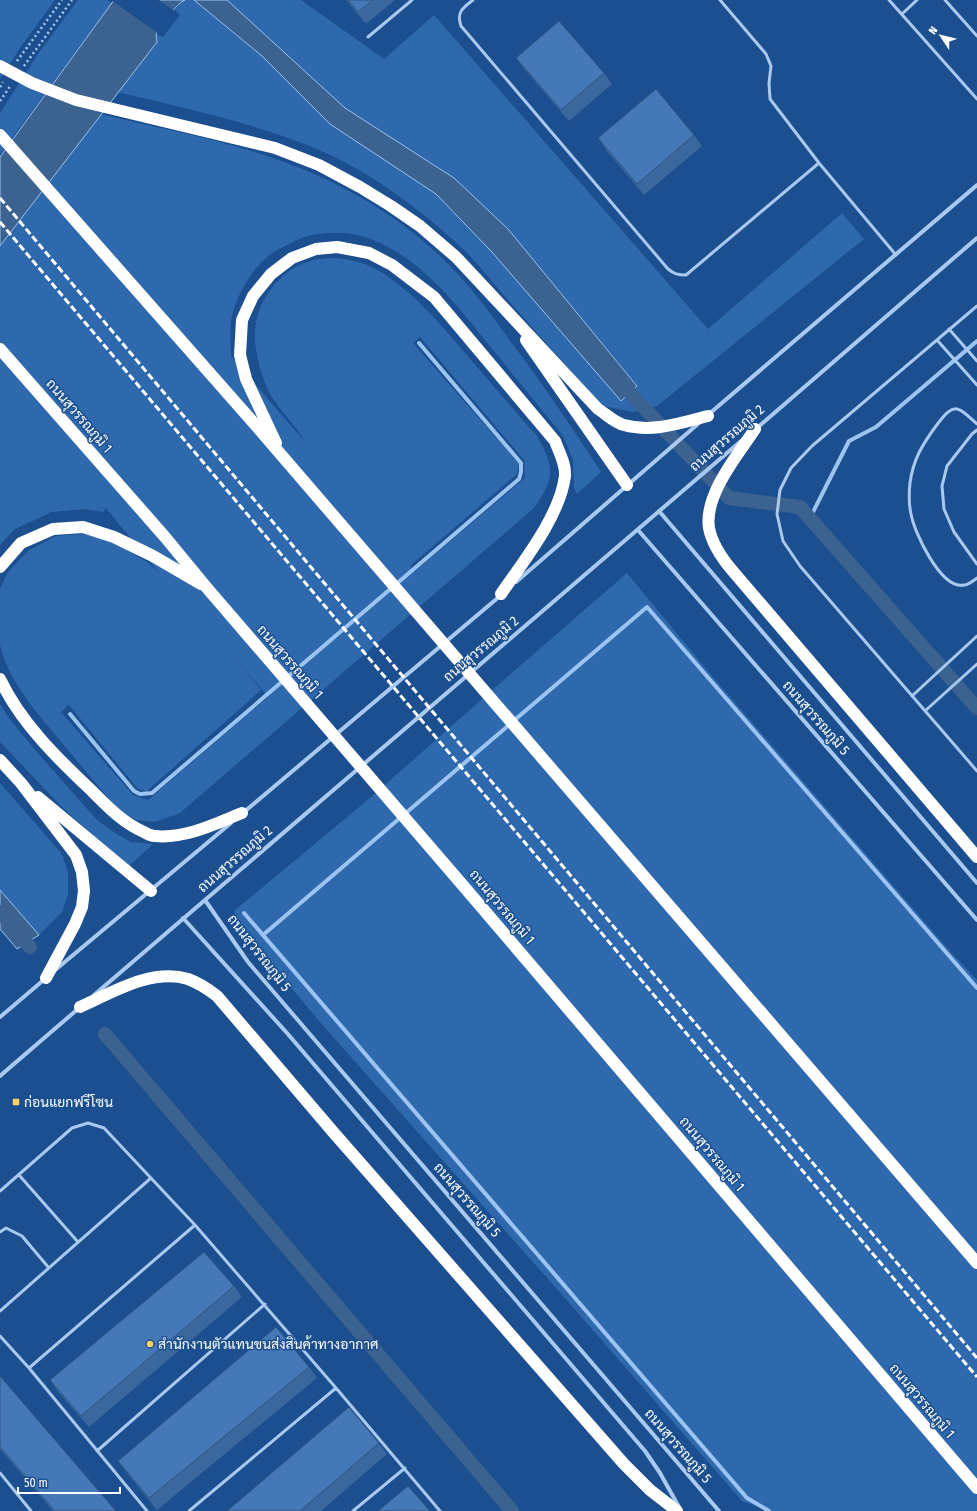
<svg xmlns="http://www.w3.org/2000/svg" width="977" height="1511" font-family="'Fira Sans Condensed',Sarabun,sans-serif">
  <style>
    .green { fill: #2e69ad; fill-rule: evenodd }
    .water { fill: #3c6290; stroke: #9cc4f0 }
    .pier { fill: #1b4f8f }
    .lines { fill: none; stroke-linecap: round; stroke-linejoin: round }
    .stream { stroke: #9cc4f0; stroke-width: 4 }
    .canal { stroke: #3c6290; stroke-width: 14 }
    .path { stroke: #a9c9ee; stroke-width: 2.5; stroke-dasharray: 2 3; stroke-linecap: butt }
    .lane { stroke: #a9c9ee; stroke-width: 3 }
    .street { stroke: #a9c9ee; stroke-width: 4 }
    .highway { stroke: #fff; stroke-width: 12 }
    .rail { stroke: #fff; stroke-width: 3; stroke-dasharray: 7 3; stroke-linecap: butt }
    .wall { fill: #3a679d }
    .building { fill: #4478b7; stroke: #305480 }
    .poi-dot { fill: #ffd166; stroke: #1b4f8f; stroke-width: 1.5 }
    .labels { text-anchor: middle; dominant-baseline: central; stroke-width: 3; stroke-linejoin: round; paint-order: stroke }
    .street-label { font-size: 14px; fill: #fff; stroke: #1b4f8f }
    .poi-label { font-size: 14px; fill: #fff; stroke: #1b4f8f; text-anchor: start }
  </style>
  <rect width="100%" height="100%" fill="#1b4f8f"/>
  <path class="green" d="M0,0H55L22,45L0,79Z
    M78,0H107L112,3L0,154V113L38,54Z
    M185,0H194L262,56L330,124L436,194L491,251L621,400L637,385L508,229L454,178L345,108L227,0H301L384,59L434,15L708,329L842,213L864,239L657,406L633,412L604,406L596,400C567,366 537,333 508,300C494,284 481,267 466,252C428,215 375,175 326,153C260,124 188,109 118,92L157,42L156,34L163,37L180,15L175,10L182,1Z
    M101,114C157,128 215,138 270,157C336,179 400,215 448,264C472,288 492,315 511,342C543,384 572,428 601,472L577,494L574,488L573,460L563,436C540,408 517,379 494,351C457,306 418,251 358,235C345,232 327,232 313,235C304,236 295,241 287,245C259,256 239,288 232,316C229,328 231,343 231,356L304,441C298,428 282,413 274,400C265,387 260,370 257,355C252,332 256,310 269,292C272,288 275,283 279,280C308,250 354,253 387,276C418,297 442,326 466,354C489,381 513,409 537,436C555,468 555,478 534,508L180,813L155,822L136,820L118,810C100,788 81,766 63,744C39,715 9,683 0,645V589L8,572L29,550L56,536L83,534L112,541L147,562L159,573L106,508L103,512L84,509L52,512L15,529L0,545V246ZM420,337L524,460L525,478L415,571L410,566L517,474L519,464L413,343ZM234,657L268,697L148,800L133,795L61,712L69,705L138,789L147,791L261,690Z
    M627,573L712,676L949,950L977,980V1511H769L742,1501L556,1288L319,1021L238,924L234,911L370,798L498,685Z
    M0,704L8,717L36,751L96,819L113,832L131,842L153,844L128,867L63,808L0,742Z
    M0,783L62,854L68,873V895L62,912L39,935L0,890Z"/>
  <path class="water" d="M114,0H185C175,4 163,25 156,34L157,42L0,246V157Z
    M194,0H227L345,108L454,178L508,229L637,386L621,401L491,251L436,194L330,124L262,56Z
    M0,890L39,935L17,949L0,929Z"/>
  <path class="pier" d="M111,0H159L176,12L159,34Z"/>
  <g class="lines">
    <path class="stream" d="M810,518L849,441L876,427L977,341
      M70,714L134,791L140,794L152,793L519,479L521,472V463L419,343
      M244,913L747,1498L769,1511
      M263,935L647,607L977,988"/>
    <path class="canal" d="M616,378L729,498L800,507L977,708
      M0,912L30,947
      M105,1034L512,1511"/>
    <path class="path" d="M17,61L62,0
      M24,66L72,0
      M0,87L3,82
      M0,101L11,85"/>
    <path class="lane" d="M473,0C463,8 456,12 461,26L668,269C674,274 678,275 686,275L819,163
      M720,0L766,54L771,66L769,83L770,99L819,163L896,255
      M889,0L977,99
      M945,0L977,36
      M902,14L917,0
      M368,37L412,0
      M977,306L812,446L791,468L780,490L777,514L783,541L800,566L977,771
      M949,329L977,361
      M937,340L977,385
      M977,424C956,405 954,402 936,426C922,445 913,460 910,483C909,492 909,505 911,514C914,532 941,590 964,585C968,585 973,581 977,578
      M977,430L972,434L947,466L942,486L944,509L954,532L977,564
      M912,696L977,636
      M925,711L977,664
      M19,1175L78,1242
      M0,1191L72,1128L88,1123L104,1128L195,1225
      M0,1232L6,1228L22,1236L49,1268
      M0,1311L151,1178
      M0,1336L29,1368
      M97,1451L265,1304
      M0,1473L31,1511
      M147,1511L29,1368L195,1225L336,1388L440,1511
      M189,1511L336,1388
      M353,1511L405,1468"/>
    <path class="street" d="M709,414L977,185
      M757,428L977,238
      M659,511L977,883
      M638,530L977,920
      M516,582L699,423
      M244,812L500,596
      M205,900L248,962L719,1511
      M183,918L287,1033L645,1451L660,1473L679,1507
      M54,971L231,823
      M94,995L741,441
      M0,1017L46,978
      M0,1076L79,1008"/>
    <path class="highway" d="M0,66L32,83L76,100L275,148L319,165L360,187L391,206L420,226L456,257L598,409C606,414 615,423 624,425C653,433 680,423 708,416
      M0,135L252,421L977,1263
      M526,340L627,485
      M0,349L165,537L207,588L460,882L977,1488
      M755,429C737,456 704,495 709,528C712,544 721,557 731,569L977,857
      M276,443L246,379L240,355L242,320L253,296L271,274L292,258L316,249L337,247L369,253L392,265L434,297L555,441C559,452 566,464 565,476C560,516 523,562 501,594
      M0,567L21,543L53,529L83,527L114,537L153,556L201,584
      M0,679C21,723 57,758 92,791C108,807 123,823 144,832C147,834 151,836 155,836C185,839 215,824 242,813
      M0,760L21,783L76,855L82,872L84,891L82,907L75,924L46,978
      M38,797L151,891
      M80,1007C113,992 152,968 188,979C199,983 208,989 217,996L334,1133L624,1464L650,1490L677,1511"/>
    <path class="rail" d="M0,198L977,1358
      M0,222L977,1377"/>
  </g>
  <path class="wall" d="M346,0H395L366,24Z
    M516,58L604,73L612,84L569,121L524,69Z
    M694,135L702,146L644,195L606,150L598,138Z
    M234,1286L242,1297L89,1427L58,1392L50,1380Z
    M309,1367L317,1378L157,1510L126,1472L118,1461Z
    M0,1376L116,1511H53L0,1449Z
    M379,1443L387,1454L321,1511H227Z"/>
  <path class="building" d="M348,0H373L358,12Z
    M559,21L604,73L561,110L516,58Z
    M656,89L694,135L637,184L598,138Z
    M204,1252L234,1286L81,1416L50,1380Z
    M276,1327L309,1367L149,1498L118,1461Z
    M0,1376L116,1511H55L0,1447Z
    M349,1407L379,1443L300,1511H227Z
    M408,1486L430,1511H378Z"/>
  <g class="poi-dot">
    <rect x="12" y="1098" width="8" height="8" rx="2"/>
    <circle cx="150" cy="1344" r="4"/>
  </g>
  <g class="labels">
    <g class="street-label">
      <text transform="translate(79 416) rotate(49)">ถนนสุวรรณภูมิ 1</text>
      <text transform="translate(727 438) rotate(-41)">ถนนสุวรรณภูมิ 2</text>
      <text transform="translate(481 649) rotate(-40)">ถนนสุวรรณภูมิ 2</text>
      <text transform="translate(290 662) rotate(49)">ถนนสุวรรณภูมิ 1</text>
      <text transform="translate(816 718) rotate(49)">ถนนสุวรรณภูมิ 5</text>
      <text transform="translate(235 859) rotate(-41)">ถนนสุวรรณภูมิ 2</text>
      <text transform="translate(502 907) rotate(50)">ถนนสุวรรณภูมิ 1</text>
      <text transform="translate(259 953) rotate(52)">ถนนสุวรรณภูมิ 5</text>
      <text transform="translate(712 1154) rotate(50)">ถนนสุวรรณภูมิ 1</text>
      <text transform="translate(467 1200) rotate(49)">ถนนสุวรรณภูมิ 5</text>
      <text transform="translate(922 1401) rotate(50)">ถนนสุวรรณภูมิ 1</text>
      <text transform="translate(678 1446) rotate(49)">ถนนสุวรรณภูมิ 5</text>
    </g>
    <g class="poi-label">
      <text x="24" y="1102">ก่อนแยกฟรีโซน</text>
      <text x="158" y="1344">สำนักงานตัวแทนขนส่งสินค้าทางอากาศ</text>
    </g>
  </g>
  <g transform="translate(941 36) rotate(305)" stroke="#1b4f8f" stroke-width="3" paint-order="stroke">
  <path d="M0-3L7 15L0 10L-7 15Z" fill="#ffffff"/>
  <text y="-6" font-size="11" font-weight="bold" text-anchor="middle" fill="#ffffff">N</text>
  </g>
  <path d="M18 1487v6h102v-6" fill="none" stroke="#ffffff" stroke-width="2"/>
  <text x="24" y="1487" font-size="12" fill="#ffffff" stroke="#1b4f8f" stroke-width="3" paint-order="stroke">50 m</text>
</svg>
